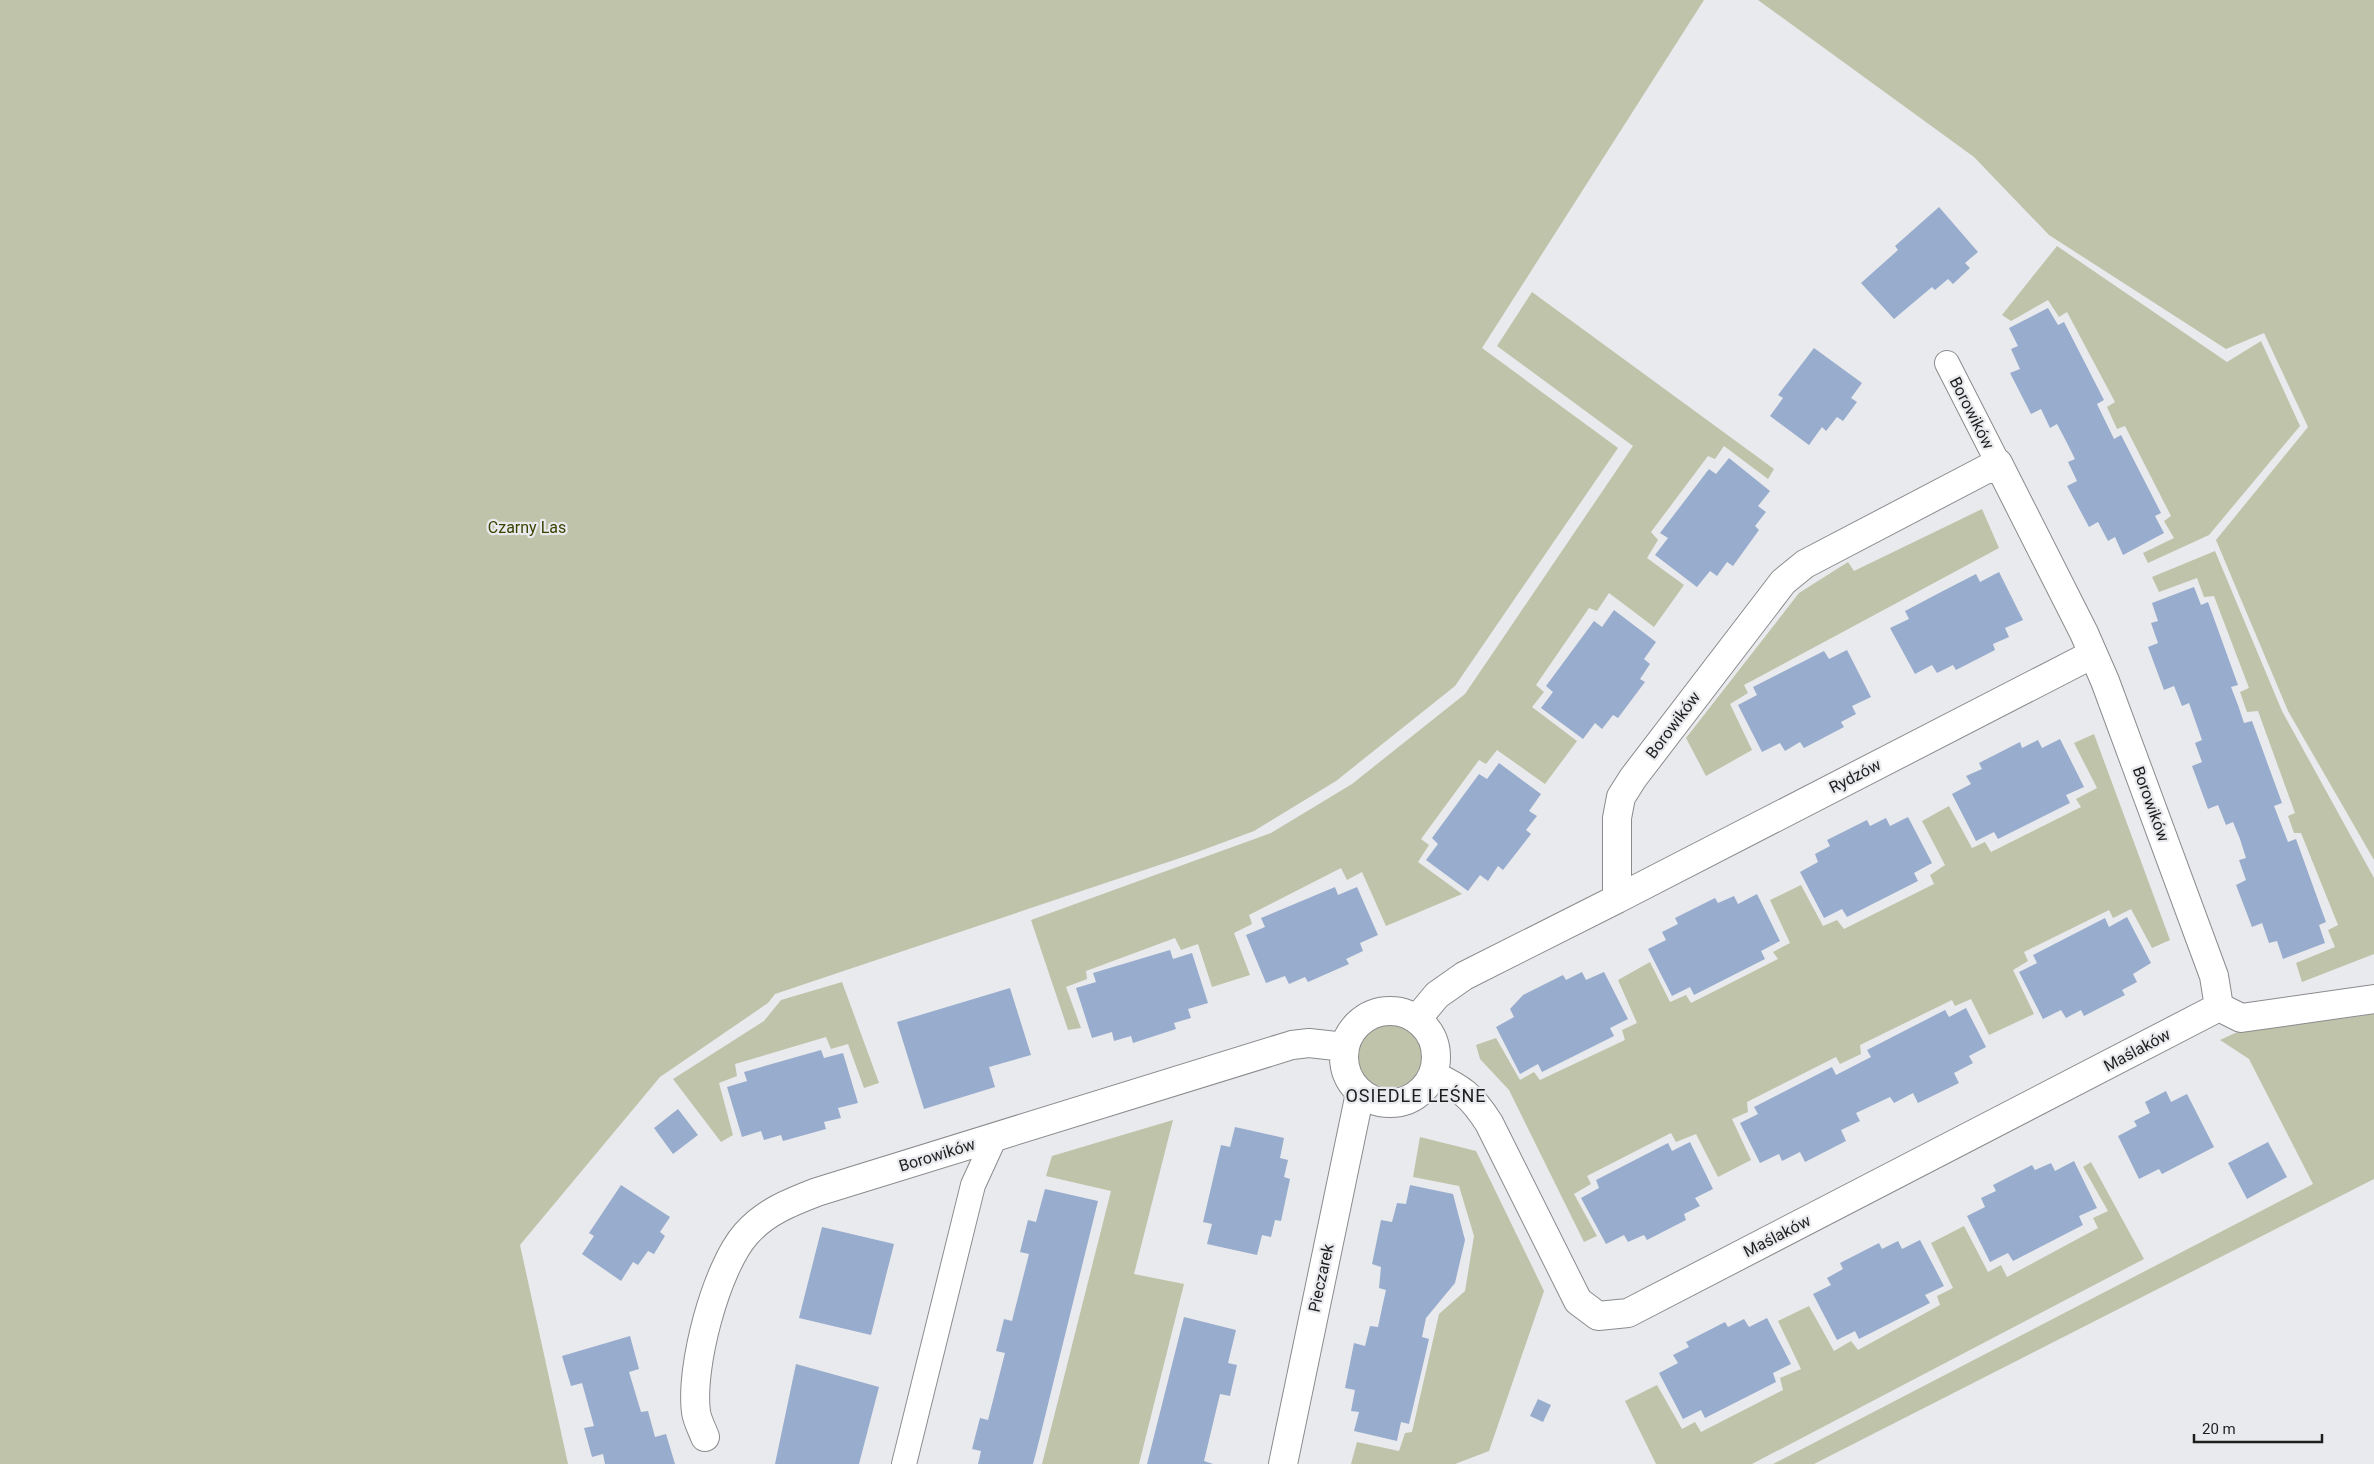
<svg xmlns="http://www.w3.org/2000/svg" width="2374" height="1464" font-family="Roboto,sans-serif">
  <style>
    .green { fill: #bfc3a9 }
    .building { fill: #98accd }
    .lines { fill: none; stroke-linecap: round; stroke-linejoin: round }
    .service-casing { stroke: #8a8b8d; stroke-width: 26 }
    .minor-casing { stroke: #8a8b8d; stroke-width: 30 }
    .service { stroke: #fff; stroke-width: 24 }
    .minor { stroke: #fff; stroke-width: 28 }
    .labels { text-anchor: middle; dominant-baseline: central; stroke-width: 4.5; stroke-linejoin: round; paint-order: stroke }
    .street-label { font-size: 16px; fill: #1e1e1f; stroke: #e9eaed }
    .park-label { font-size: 16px; fill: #3b4100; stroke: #e9eaed }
    .neighbourhood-label { font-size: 18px; letter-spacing: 1px; fill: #1e1e1f; stroke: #e9eaed }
  </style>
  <rect width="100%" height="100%" fill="#e9eaed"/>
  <path class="green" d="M0,0H1704L1482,348L1618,448L1455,686L1336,781L1254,831L1192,854L775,994L768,1003L660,1077L520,1245L568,1464H0Z
    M1758,0H2374V860L2288,711L2216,540L2308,427L2264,333L2226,349L2049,235L1974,157Z
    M2057,246L2227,362L2261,341L2300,426L2209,535L2148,563L2143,553L2174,538L2164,521L2171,516L2125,426L2117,429L2107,407L2115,402L2067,312L2059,317L2048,300L2011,321L2002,315Z
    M1532,292L1774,469L1768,479L1724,446L1715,459L1708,456L1651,532L1658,540L1647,558L1684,585L1654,627L1609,593L1597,611L1589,608L1536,685L1544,692L1532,707L1577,741L1545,784L1497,750L1486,764L1479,760L1421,839L1429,845L1418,862L1462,894L1386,926L1362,872L1347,880L1341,868L1249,915L1252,924L1234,933L1250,975L1212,987L1198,944L1181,950L1175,938L1086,971L1087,979L1066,987L1081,1028L1068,1030L1031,920L1271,833L1352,784L1465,694L1633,446L1497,346Z
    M1982,509L1999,548L1744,685L1748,693L1730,704L1752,750L1706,776L1686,738L1799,593L1848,562L1854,571Z
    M2215,551L2282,711L2374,878V954L2302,982L2296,963L2335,947L2328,930L2338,925L2301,833H2294L2288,816L2295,813L2258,711L2247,712L2240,692L2249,688L2214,596L2204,597L2197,578L2159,592L2152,577Z
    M2094,734L2170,940L2152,948L2131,909L2113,918L2109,910L2024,952L2028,961L2013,970L2034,1014L1989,1035L1971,999L1955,1006L1952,1000L1860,1045L1861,1054L1840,1064L1836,1057L1747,1102L1748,1112L1732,1119L1751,1160L1718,1177L1696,1134L1676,1142L1671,1133L1587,1176L1591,1184L1574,1194L1597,1236L1584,1242L1509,1090L1480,1059L1476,1045L1496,1038L1520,1080L1534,1072L1540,1080L1625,1040L1622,1030L1637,1023L1618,980L1650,962L1670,1002L1686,995L1691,1003L1778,959L1773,952L1790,943L1770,900L1801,885L1823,926L1837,920L1844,929L1934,884L1930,875L1945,865L1922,821L1949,806L1972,848L1985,842L1991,852L2081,807L2076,799L2097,788L2074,743Z
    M842,982L879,1083L864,1088L848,1044L831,1049L826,1037L735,1064L737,1076L719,1083L733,1135L721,1142L673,1079L764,1021L781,1000Z
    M2374,1014V1179L1814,1464H1773L2313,1184L2249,1059L2220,1040L2235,1033Z
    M1358 1056a32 32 0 1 1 64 0a32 32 0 1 1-64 0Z
    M1173,1120L1134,1274L1184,1284L1139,1464H1042L1111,1191L1046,1176L1052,1156Z
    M1420,1137L1476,1151L1544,1291L1489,1451L1455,1464H1351L1357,1442L1399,1451L1405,1433L1412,1432L1439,1314L1465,1291L1474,1236L1459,1186L1413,1177Z
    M2091,1162L2144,1259L1752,1464H1656L1625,1401L1657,1385L1682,1429L1695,1422L1701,1432L1783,1390L1780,1378L1801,1369L1778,1321L1809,1306L1834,1351L1851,1341L1858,1350L1940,1305L1937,1296L1953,1288L1931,1243L1964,1226L1988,1272L2001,1265L2007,1277L2098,1228L2093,1218L2108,1211L2083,1167Z"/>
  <path class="building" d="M1939,207L1978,252L1965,263L1970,268L1953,284L1948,279L1935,290L1932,287L1894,319L1861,283L1898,250L1895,246Z
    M2048,308L2058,325L2064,322L2104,400L2097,404L2114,439L2121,435L2161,513L2155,516L2164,533L2123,555L2115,537L2108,541L2098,522L2089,527L2067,486L2077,481L2068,462L2075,459L2066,441L2057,424L2050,428L2041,409L2031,414L2010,373L2020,369L2011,349L2018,346L2009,328Z
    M1814,348L1862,383L1851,398L1857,402L1843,421L1837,417L1826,431L1822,427L1809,445L1770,416L1783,398L1778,395Z
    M1729,458L1770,491L1758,506L1766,512L1755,526L1759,530L1733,566L1727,562L1717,576L1710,571L1697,587L1655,555L1668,538L1660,533L1709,469L1716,474Z
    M1999,572L2023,620L2005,628L2009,637L1993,644L1995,650L1956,670L1953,665L1937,673L1932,665L1915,674L1890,628L1909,619L1905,611L1941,592L1976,574L1980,582Z
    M2194,587L2201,605L2208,602L2238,685L2231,687L2238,705L2244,723L2252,721L2282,803L2274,806L2288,842L2296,839L2326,922L2319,925L2325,943L2283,959L2277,941L2269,943L2262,923L2252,927L2236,885L2246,880L2239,860L2246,858L2240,839L2233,822L2226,825L2218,805L2208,809L2192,766L2202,762L2195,743L2202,740L2189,703L2182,706L2174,686L2164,690L2148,647L2158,643L2151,623L2158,621L2152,603Z
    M1614,610L1656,642L1644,659L1650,664L1640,679L1645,682L1618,718L1613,715L1602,729L1595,723L1583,739L1541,708L1553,692L1546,686L1594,621L1602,627Z
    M1847,650L1871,697L1852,706L1856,714L1841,722L1844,727L1804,748L1800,742L1785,751L1780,743L1762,752L1738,705L1757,695L1753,687L1824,651L1829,659Z
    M2060,739L2084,787L2066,795L2070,803L1998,839L1994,832L1976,841L1952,794L1971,784L1966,776L1982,769L1979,763L2020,742L2022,748L2038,740L2042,748Z
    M1499,763L1541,794L1529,811L1537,816L1526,830L1531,834L1503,870L1498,866L1488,881L1480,875L1468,891L1426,860L1438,844L1432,838L1479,774L1487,779Z
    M1908,817L1932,863L1914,873L1918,881L1847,917L1842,909L1824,918L1800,872L1818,862L1815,854L1830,846L1827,840L1867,820L1870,826L1886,818L1890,826Z
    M1335,887L1338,895L1357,887L1378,935L1360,943L1363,951L1346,959L1349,964L1308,982L1305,977L1289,984L1285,976L1266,983L1246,935L1265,927L1261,918Z
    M1757,894L1780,941L1761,951L1765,959L1694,995L1690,987L1672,996L1648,949L1666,940L1662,932L1678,924L1675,918L1715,898L1718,903L1734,896L1738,904Z
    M2127,917L2151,963L2133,974L2137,982L2122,990L2125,995L2084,1016L2081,1010L2066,1018L2061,1010L2043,1019L2019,972L2037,963L2033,955L2105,918L2109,927Z
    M1170,950L1173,959L1192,953L1208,1003L1188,1009L1191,1018L1174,1023L1176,1029L1133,1043L1131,1036L1114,1041L1112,1032L1092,1038L1076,988L1096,982L1093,973Z
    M1582,972L1586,980L1604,972L1628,1019L1610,1028L1614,1036L1542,1072L1538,1064L1520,1074L1496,1027L1514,1017L1510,1009L1523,995L1563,975L1566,980Z
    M1010,988L1031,1055L989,1067L995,1087L924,1109L897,1022Z
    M1966,1008L1986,1047L1969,1056L1973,1063L1954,1073L1959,1083L1918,1103L1913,1093L1894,1103L1890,1097L1856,1113L1860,1121L1841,1130L1846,1141L1805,1162L1800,1152L1782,1161L1779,1154L1760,1163L1740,1123L1758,1114L1754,1107L1832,1067L1836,1075L1871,1057L1867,1050L1945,1010L1949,1017Z
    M821,1050L824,1058L843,1053L858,1103L838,1108L841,1118L824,1122L826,1129L783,1141L781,1135L764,1140L761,1131L742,1137L727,1087L747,1081L744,1072Z
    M2166,1091L2171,1102L2187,1094L2214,1147L2162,1174L2159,1169L2139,1179L2118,1136L2137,1126L2134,1121L2150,1113L2145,1102Z
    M678,1109L698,1135L673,1154L654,1128Z
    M1235,1127L1284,1138L1280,1158L1288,1160L1284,1177L1290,1179L1281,1221L1275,1220L1271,1237L1262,1235L1257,1255L1207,1244L1212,1224L1203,1222L1221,1145L1230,1147Z
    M1690,1142L1713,1189L1695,1198L1700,1206L1684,1214L1686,1220L1647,1240L1644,1235L1628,1242L1624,1235L1606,1244L1581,1198L1599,1188L1596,1180L1668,1143L1672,1151Z
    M2268,1142L2287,1177L2247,1199L2228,1163Z
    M2074,1161L2097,1208L2079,1216L2083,1225L2013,1261L2008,1253L1990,1262L1967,1216L1985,1207L1981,1198L1996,1191L1993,1185L2032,1165L2035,1170L2051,1163L2055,1171Z
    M621,1185L670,1217L660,1232L665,1236L654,1254L648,1251L638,1265L633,1262L621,1281L582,1254L594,1236L589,1233Z
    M1410,1185L1453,1194L1465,1240L1455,1283L1426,1318L1422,1337L1429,1339L1419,1382L1409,1424L1401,1422L1397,1441L1354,1431L1359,1412L1351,1411L1355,1390L1345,1388L1354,1343L1365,1346L1370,1326L1378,1327L1382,1308L1386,1290L1379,1288L1381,1267L1372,1264L1381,1220L1392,1222L1397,1203L1406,1204Z
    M1045,1189L1098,1201L1037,1449L1033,1464H978L981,1451L972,1449L980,1418L988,1420L1005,1353L996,1351L1004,1319L1012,1321L1029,1254L1020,1252L1028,1220L1036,1222Z
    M822,1227L894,1244L871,1335L799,1318Z
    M1920,1240L1944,1286L1925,1295L1930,1303L1859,1339L1855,1331L1837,1340L1813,1294L1831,1285L1827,1278L1843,1269L1840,1263L1879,1243L1882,1249L1898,1241L1902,1249Z
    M1184,1317L1236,1330L1228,1363L1237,1365L1230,1396L1220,1394L1204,1461L1213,1464H1147Z
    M1767,1318L1791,1364L1773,1373L1776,1382L1705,1418L1701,1410L1683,1419L1659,1373L1678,1363L1673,1355L1689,1347L1686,1342L1725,1322L1728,1327L1744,1319L1749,1327Z
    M630,1336L639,1369L629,1372L641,1412L648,1411L655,1437L666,1434L675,1464H605L603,1454L592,1457L584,1428L594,1426L582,1383L571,1386L562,1356Z
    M796,1364L879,1387L859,1464H775Z
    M1538,1399L1551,1405L1543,1422L1530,1416Z"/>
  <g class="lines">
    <defs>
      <path id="service" d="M1947,363L1998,463
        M904,1464L973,1185L995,1137"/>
      <path id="minor" d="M1617,899L2093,654
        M1344 1057a46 46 0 1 1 92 0a46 46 0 1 1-92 0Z
        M1417,1019L1437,995L1464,976L1617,899V818L1621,797L1633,778L1783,582L1805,564L1998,463L2084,633L2105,681L2214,976L2219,1007L2241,1018L2374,999
        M1433,1075C1462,1089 1471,1095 1489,1123L1578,1301L1598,1316L1628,1313L2219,1007
        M705,1437C702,1429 697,1420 696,1412C690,1367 716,1268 746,1234C765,1212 791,1202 817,1192L1292,1045L1309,1043L1345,1047
        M1283,1464L1360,1093"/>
    </defs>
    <use href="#service" class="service-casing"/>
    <use href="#minor" class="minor-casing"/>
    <use href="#service" class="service"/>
    <use href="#minor" class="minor"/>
  </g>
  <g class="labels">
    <g class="street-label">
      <text transform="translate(1972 413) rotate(63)">Borowików</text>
      <text transform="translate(1673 725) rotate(-53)">Borowików</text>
      <text transform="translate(1855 776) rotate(-27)">Rydzów</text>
      <text transform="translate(2151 804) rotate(70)">Borowików</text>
      <text transform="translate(2137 1050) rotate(-28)">Maślaków</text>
      <text transform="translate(937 1155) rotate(-17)">Borowików</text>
      <text transform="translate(1777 1236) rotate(-27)">Maślaków</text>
      <text transform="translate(1321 1278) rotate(-78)">Pieczarek</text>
    </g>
    <g class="park-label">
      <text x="527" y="527">Czarny Las</text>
    </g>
    <g class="neighbourhood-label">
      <text x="1416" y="1095">OSIEDLE LEŚNE</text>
    </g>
  </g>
  <path d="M2194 1434v8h128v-8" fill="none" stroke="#1e1e1f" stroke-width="2.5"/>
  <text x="2202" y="1434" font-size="15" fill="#1e1e1f" stroke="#e9eaed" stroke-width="4" paint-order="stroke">20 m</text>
</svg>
